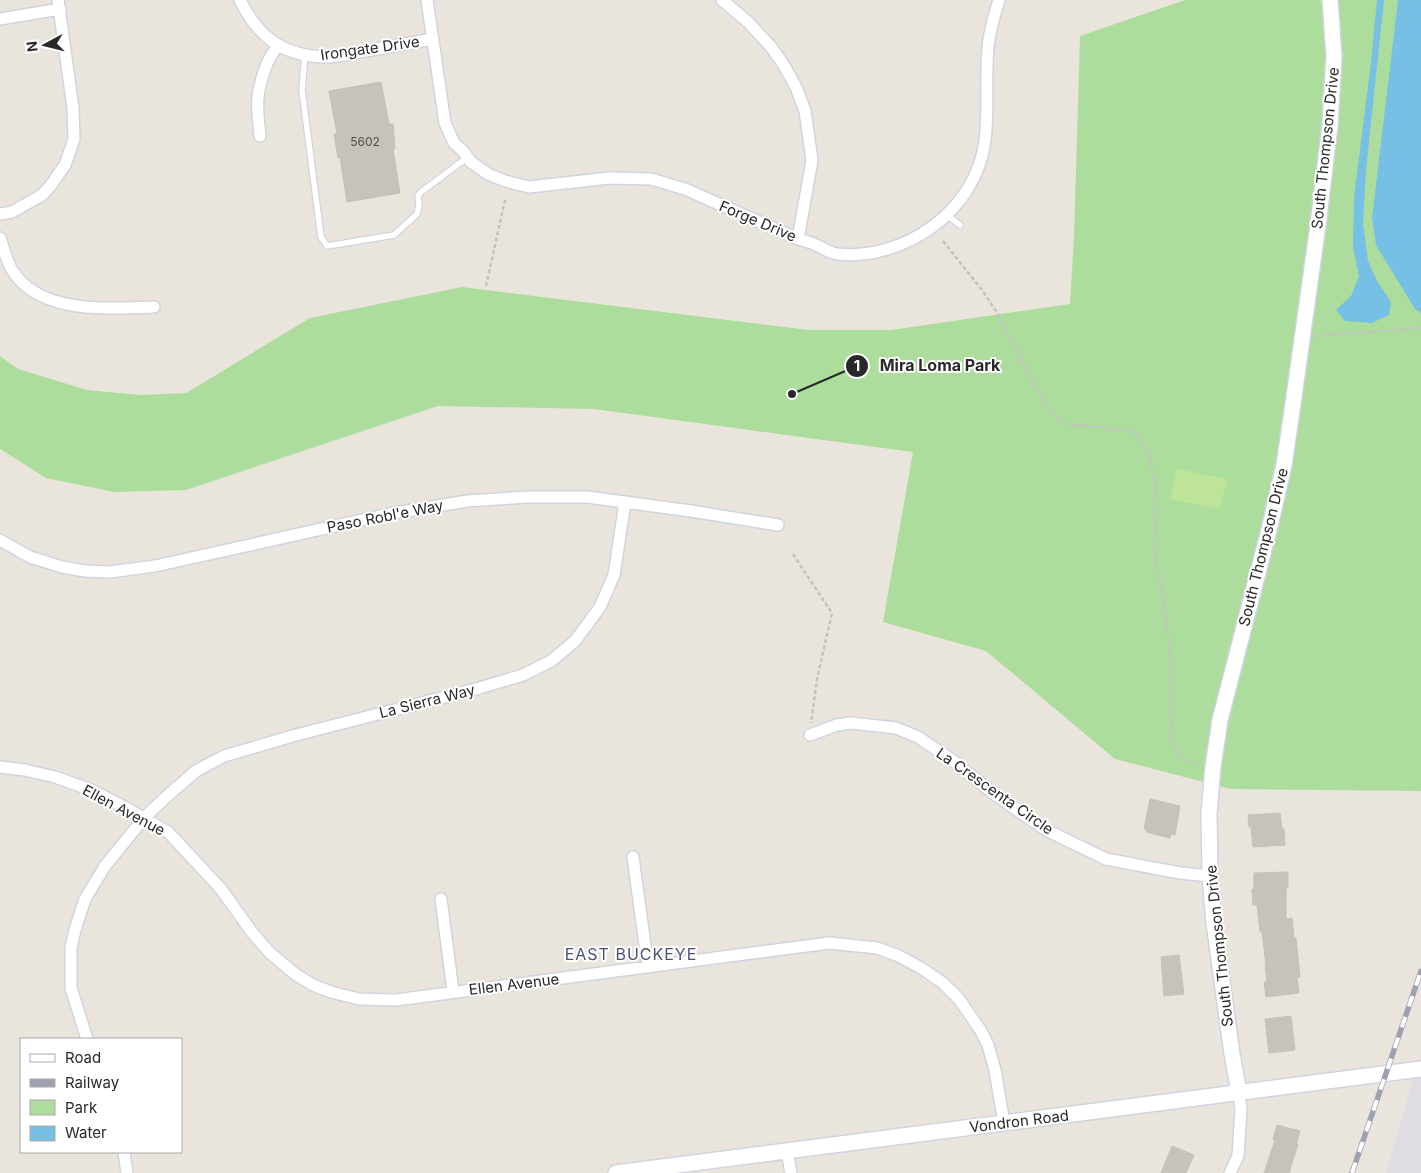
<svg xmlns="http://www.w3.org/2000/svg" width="1421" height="1173" font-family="Inter,sans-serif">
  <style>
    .industrial { fill: #dfdce3 }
    .green { fill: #addd9c }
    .pitch { fill: #bee499 }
    .water { fill: #76bfe5 }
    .building { fill: #c6c3bb; stroke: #c6c1b6 }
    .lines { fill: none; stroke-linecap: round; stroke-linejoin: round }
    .service-casing { stroke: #d1d3e1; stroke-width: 8 }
    .minor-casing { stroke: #d1d3e1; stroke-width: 14 }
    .tertiary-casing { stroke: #d1d3e1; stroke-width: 18 }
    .path { stroke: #c3c3c3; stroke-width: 2.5; stroke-dasharray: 4 2.5; stroke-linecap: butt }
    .service { stroke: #fff; stroke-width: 5.5 }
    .minor { stroke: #fff; stroke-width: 11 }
    .tertiary { stroke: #fff; stroke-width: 15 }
    .rail-casing { stroke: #9fa1b2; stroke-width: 5.5 }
    .rail { stroke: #fff; stroke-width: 4; stroke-dasharray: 11; stroke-linecap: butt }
    .labels { text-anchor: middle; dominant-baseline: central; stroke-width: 4; stroke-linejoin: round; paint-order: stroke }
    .number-label { font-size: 12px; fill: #50504e }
    .street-label { font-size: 15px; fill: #292929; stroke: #fff }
    .neighbourhood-label { font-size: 16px; letter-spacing: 1px; fill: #4d5176; stroke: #fff }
    .leader { fill: none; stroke: #292929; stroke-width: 2 }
    .callout-dot { fill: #292929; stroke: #fff; stroke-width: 2 }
    .mark-label { font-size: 15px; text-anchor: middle; font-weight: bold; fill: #fff }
    .callout-label { font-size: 16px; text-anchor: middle; font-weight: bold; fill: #292929; stroke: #fff; stroke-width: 4; stroke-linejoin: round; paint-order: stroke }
  </style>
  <rect width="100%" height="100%" fill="#eae5dc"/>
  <path class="industrial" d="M1421,1057V1173H1386L1416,1070Z"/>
  <path class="green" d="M1185,0H1421V791L1231,789L1115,759L986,651L883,622L913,452L594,409L438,406L186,490L114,492L46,478L0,449V356L18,369L87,390L141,395L186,393L310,318L462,287L809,330H891L1070,304L1074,237L1080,36Z"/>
  <path class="pitch" d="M1177,469L1227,479L1220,509L1170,499Z"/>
  <path class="water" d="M1377,0H1384L1366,170L1363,223L1368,261L1377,281L1391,302L1389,315L1372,323L1345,321L1336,310L1351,296L1359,276L1353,247L1354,197L1371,63Z
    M1398,0H1421V313L1415,309L1376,245L1372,218Z"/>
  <path class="building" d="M381,82L389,124H393L395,149H393L400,193L347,202L340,158H338L334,134H337L329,91Z
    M1150,799L1180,806L1175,835L1171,834L1170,838L1146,832L1147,830L1144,829Z
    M1280,813L1282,829H1284L1285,845L1253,847L1251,827H1249L1248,815Z
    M1288,872V888H1286V919L1292,918L1294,938H1296L1300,977H1297L1299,993L1266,997L1264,982H1267L1265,965H1266L1262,932H1260L1257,905H1253L1252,889L1254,890V873Z
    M1179,955L1184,994L1164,996L1161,957Z
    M1291,1016L1295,1050L1269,1053L1265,1019Z
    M1277,1125L1300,1131L1296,1144H1298L1289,1173H1264L1275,1140L1273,1139Z
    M1172,1146L1194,1155L1186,1173H1161Z"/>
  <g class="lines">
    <defs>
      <path id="service" d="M305,54L302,90L321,237L327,246L394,235L417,214L419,205L418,196L421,192L468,157
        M947,215L960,225"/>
      <path id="minor" d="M240,0C258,37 282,55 323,57C337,58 352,53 365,51C388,47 410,43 433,39
        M427,0L445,123L454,143L463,151L471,162L488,174L505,181L529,187L609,178L651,179L685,189L798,239C804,241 810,242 816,245C823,248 830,253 837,254C905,261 977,210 985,140C989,110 985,78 988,48C989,32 994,16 999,0
        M722,0L748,22L771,47L783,64L796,87L805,111L812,160L798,239
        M0,19L60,9
        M260,136C257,108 255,96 265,69C268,60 272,53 279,45
        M0,214L12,212L42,195L51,185L65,165L74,139L73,108L58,0
        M0,238C4,249 6,260 12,270C40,315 108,308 154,307
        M0,540L30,557L62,567L85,571L110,572L155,566L389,514L467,501L528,497H587L691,511L778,525
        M810,735L837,725L851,723L896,728L918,737L952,760L994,794L1046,830L1106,859L1180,873L1210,876
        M0,767L25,770L55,777L91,790L126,808L168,832L221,889L251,931L269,952L295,974L313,985L331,992L359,999L396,1000L829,943L877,948L899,956L921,968L943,983L959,999L981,1031L988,1045L995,1070L1004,1123
        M633,857L648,967
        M441,899L453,991
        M87,1039L71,988V948L75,930L85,899L105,866L144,818L166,797L196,771L224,756L296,735L476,689L523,675L551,661L575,641L600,607L614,575L625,502
        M787,1151L791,1173
        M124,1152L127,1173
        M1230,1173L1238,1156L1241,1110L1239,1093"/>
      <path id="tertiary" d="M1239,1093L1232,1054L1214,923L1210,876L1209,813L1213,767L1220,720L1270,526L1284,465L1292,411L1318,225L1330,125L1334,56L1330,0
        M616,1173L1421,1069"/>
    </defs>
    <use href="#service" class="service-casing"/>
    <use href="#minor" class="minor-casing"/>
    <use href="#tertiary" class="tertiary-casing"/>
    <path class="path" d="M943,241L982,290L996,311L1013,344L1047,407L1065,424L1101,427L1135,432L1149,456L1157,491V569L1165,608L1171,661V741L1179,758L1197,765
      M486,286L505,200
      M1315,336L1421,328
      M793,554L832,613L817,679L811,723"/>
    <use href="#service" class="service"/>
    <use href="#minor" class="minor"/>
    <use href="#tertiary" class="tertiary"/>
    <defs>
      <path id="rail" d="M1352,1173L1421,971"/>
    </defs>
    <use href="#rail" class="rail-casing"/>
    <use href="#rail" class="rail"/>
  </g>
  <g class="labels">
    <g class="number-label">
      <text x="365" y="141">5602</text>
    </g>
    <g class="street-label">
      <text transform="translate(370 48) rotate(-8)">Irongate Drive</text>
      <text transform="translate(1325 148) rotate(-84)">South Thompson Drive</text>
      <text transform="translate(758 221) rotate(23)">Forge Drive</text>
      <text transform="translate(385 516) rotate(-11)">Paso Robl'e Way</text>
      <text transform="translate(1263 547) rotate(-76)">South Thompson Drive</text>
      <text transform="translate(427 701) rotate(-14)">La Sierra Way</text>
      <text transform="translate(995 791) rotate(35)">La Crescenta Circle</text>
      <text transform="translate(124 810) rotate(28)">Ellen Avenue</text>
      <text transform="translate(1219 946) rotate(-96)">South Thompson Drive</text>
      <text transform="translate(514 984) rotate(-7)">Ellen Avenue</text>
      <text transform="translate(1019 1121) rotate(-7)">Vondron Road</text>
    </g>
    <g class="neighbourhood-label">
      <text x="631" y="954">EAST BUCKEYE</text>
    </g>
  </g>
  <path class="leader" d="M792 394L857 366"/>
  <g class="callout-dot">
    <circle cx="792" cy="394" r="5"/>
    <circle cx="857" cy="366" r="12"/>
  </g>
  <g class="mark-label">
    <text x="857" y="371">1</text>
  </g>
  <g class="callout-label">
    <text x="940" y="371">Mira Loma Park</text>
  </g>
  <rect x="20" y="1038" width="162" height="115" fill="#ffffff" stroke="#a9a9a9"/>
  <rect x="30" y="1054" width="25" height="8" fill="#ffffff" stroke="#a9a9a9"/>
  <text x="65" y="1063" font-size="15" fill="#292929">Road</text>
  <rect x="30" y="1079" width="25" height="8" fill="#9fa1b2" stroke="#a9a9a9"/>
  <text x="65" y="1088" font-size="15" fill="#292929">Railway</text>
  <rect x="30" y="1100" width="25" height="15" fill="#addd9c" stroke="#a9a9a9"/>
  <text x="65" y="1113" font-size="15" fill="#292929">Park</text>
  <rect x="30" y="1126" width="25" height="15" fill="#76bfe5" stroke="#a9a9a9"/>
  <text x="65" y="1138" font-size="15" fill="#292929">Water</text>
  <g transform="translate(45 45) rotate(263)" stroke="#ffffff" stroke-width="4" paint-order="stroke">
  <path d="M0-4L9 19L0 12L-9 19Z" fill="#292929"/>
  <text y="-8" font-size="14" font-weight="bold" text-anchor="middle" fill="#292929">N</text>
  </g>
</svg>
